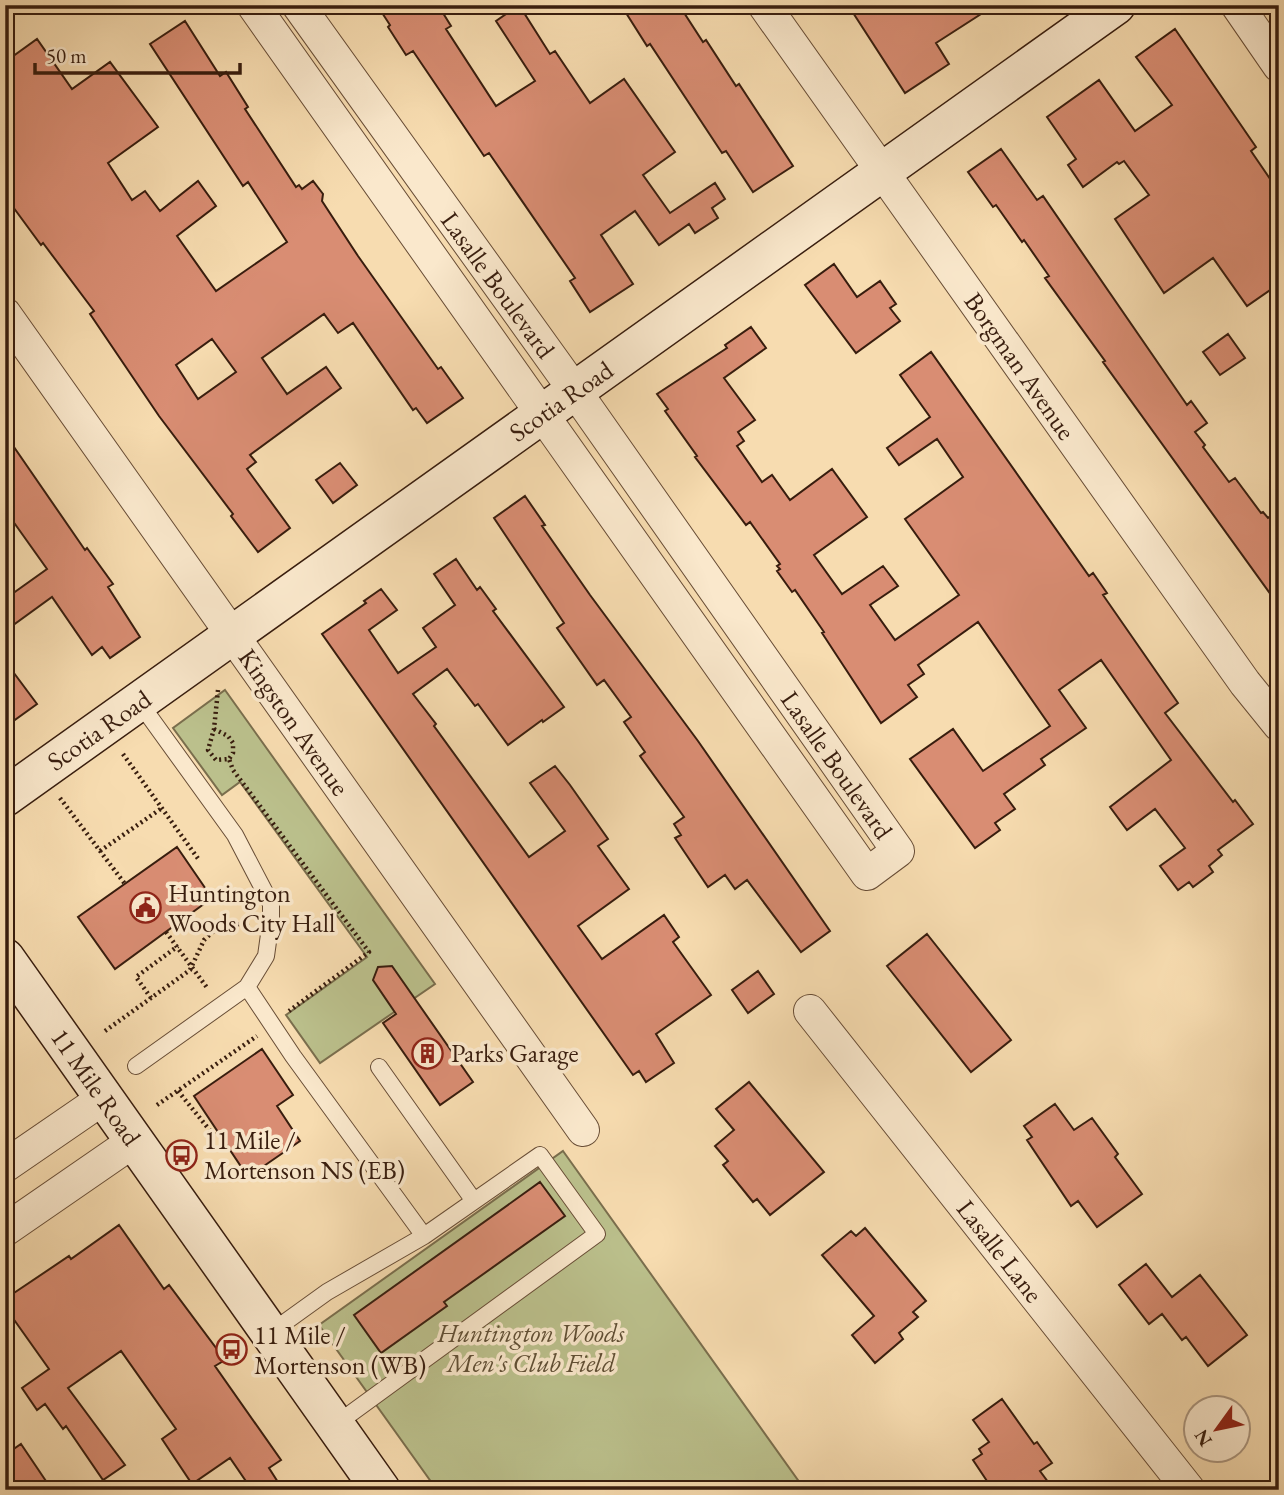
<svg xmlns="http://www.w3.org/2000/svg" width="1284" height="1495" font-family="'EB Garamond',serif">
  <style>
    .green { fill: #bbc08c; stroke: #7a6e4d; stroke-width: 2 }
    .building { fill: #d98d73; stroke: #381d0e; stroke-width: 2; fill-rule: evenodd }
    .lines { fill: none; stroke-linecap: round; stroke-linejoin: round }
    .lane-casing { stroke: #684d36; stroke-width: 18 }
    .street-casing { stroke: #684d36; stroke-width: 34 }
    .secondary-casing { stroke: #381d0e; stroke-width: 41 }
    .path { stroke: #381d0e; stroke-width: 4.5; stroke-dasharray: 2 3.5; stroke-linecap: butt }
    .lane { stroke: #fae8cc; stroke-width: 16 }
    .street { stroke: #fae8cc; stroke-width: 32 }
    .secondary { stroke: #fae8cc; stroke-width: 38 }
    .labels { text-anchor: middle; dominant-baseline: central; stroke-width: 7; stroke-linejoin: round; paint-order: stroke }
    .street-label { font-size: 26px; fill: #381d0e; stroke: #fae8cc }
    .poi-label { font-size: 26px; fill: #381d0e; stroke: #fae8cc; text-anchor: start }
    .park-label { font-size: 26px; font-style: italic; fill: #5f4e34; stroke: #fae8cc }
  </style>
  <rect width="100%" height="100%" fill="#f7dcb0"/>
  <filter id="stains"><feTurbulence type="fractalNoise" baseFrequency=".00286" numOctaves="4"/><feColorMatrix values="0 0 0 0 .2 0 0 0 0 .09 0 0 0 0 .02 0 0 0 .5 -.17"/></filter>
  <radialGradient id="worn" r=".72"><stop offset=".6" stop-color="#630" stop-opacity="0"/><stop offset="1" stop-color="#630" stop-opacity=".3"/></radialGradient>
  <path class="green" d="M225,690L435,984L320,1063L286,1015L367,957L240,782L222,795L173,728Z
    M563,1151L805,1490H437L319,1325Z"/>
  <path class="building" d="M377,5H438L451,26L446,29L496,106L535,81L496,21L519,5L550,54L555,51L590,103L624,79L675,152L643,175L670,213L715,183L725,199L712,208L718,218L695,233L689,224L659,245L635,211L601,235L633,284L590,312L570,281L575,278L489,153L484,156L413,51L406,55L388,27L390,25Z
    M621,5H679L703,42L706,40L736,86L739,84L793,166L753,192L726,151L722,153L650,44L647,46Z
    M848,5H995L936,43L949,64L905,93Z
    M185,21L220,76L226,72L248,107L245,109L296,187L299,185L302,189L313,181L323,194L322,201L358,256L438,369L441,367L463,398L427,423L416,408L413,410L353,323L338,333L324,314L262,358L287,394L326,367L341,388L250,455L256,462L247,469L290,528L258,552L231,516L233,514L159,416L90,314L94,311L43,243L41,245L5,196V62L37,39L72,89L110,62L158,127L108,163L132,200L145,191L160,211L198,181L216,206L177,236L216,291L287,242L248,182L243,186L150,44ZM212,339L236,372L198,399L176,365Z
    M1175,29L1256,147L1251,151L1279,192V284L1247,306L1213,258L1164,293L1115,219L1149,195L1124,161L1119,164L1117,162L1083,187L1068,165L1076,159L1047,117L1099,80L1135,131L1172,105L1136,57Z
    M1001,149L1037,200L1043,196L1187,405L1191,401L1207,423L1195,432L1205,445L1203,447L1229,482L1235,478L1261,513L1263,512L1268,518L1279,510V606L1103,362L1105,361L1045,278L1049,276L1024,240L1022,242L996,205L993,207L968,172Z
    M834,264L857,297L880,281L896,304L890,308L900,321L856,353L805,285Z
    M751,327L766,348L724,378L755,420L738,432L744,441L737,446L762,482L772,475L790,500L832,469L867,517L814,555L842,594L883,566L898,586L870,605L895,640L959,595L905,519L963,477L937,439L899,465L887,448L930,417L900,375L931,352L1089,576L1093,573L1107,593L1103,595L1178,703L1165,713L1233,802L1235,800L1253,824L1218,850L1222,855L1209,866L1213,872L1193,887L1189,882L1178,890L1160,866L1185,848L1155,809L1127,830L1110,807L1171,760L1101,660L1059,690L1086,728L1041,759L1045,765L1004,794L1015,809L995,823L1000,830L975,848L910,759L953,729L983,771L1050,726L978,622L918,665L924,674L908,685L917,697L881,723L822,633L824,632L795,590L792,592L777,571L780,569L777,566L780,564L750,522L746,525L695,457L697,456L665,411L668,409L657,394L727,348L725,345Z
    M1228,334L1245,358L1220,375L1203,352Z
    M5,434L85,550L87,548L113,584L108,587L140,637L110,658L102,647L92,655L52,597L5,631V599L47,569L5,510Z
    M340,463L357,485L333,503L316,480Z
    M525,496L545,525L542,526L590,595L698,741L830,931L801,952L747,880L735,889L725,875L708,887L675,838L681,835L674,824L684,817L640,756L645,752L624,722L631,717L604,680L597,685L557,628L564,623L494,518Z
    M456,559L477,590L480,587L496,609L493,611L564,707L543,722L542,720L508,745L478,704L475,706L447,669L413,694L436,724L434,726L529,857L565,831L530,783L555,766L570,785L608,839L598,846L629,889L578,926L602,959L664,915L679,937L673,942L711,995L656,1034L674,1063L646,1082L639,1071L633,1075L322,634L366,603L364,601L381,589L397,610L369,630L398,673L436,647L423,628L455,605L434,574Z
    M5,661L37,704L5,727Z
    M177,847L212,898L115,969L78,917Z
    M927,934L1011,1040L971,1072L887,966Z
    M392,966L473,1082L440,1105L383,1023L396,1014L373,980L378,967Z
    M758,971L774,994L748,1013L732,990Z
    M262,1049L293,1095L277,1106L300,1141L248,1177L194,1096Z
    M749,1082L824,1172L770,1215L757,1199L753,1202L723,1165L728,1161L715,1146L734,1130L716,1109Z
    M1055,1104L1074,1130L1092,1118L1118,1154L1115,1157L1142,1194L1097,1227L1078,1201L1071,1206L1027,1140L1032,1137L1024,1126Z
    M540,1182L565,1216L444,1302L447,1306L381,1353L354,1315Z
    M119,1225L164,1289L169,1285L225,1360L215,1366L281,1460L269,1468L283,1490H252L230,1458L192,1484L162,1439L176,1429L121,1351L68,1388L125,1465L103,1480L66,1426L63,1429L45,1404L37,1410L22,1388L49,1369L5,1307V1299L69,1256L71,1259Z
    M865,1228L926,1301L913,1312L918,1317L899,1333L903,1339L875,1363L852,1335L874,1316L822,1255L851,1231L856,1236Z
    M1146,1264L1172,1297L1200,1275L1247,1335L1208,1366L1186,1337L1182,1340L1162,1314L1149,1324L1119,1285Z
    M1002,1399L1034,1444L1037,1442L1052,1463L1040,1471L1054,1490H993L973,1460L982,1454L979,1449L989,1442L973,1420Z
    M21,1444L52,1490H16L5,1475V1455Z"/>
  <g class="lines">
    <defs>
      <path id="lane" d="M247,987L293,1056L424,1236
        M136,1066L247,987L266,956L271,920V904L235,835L139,702
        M379,1067L474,1201
        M270,1333L327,1292L424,1236L540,1155L597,1234L335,1425"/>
      <path id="street" d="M253,5L867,874L898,851L575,391L298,5
        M764,5L1245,683L1279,725
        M1237,5L1279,66
        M5,314L583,1130
        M810,1011L1189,1490
        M5,1166L104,1098
        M5,1230L134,1141"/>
      <path id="secondary" d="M5,797L1116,5
        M5,958L381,1490"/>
    </defs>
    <use href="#lane" class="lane-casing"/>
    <use href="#street" class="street-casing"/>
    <use href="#secondary" class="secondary-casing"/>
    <path class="path" d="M218,690L214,729L208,750L216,760L229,759L233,770L369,952L289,1011
      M214,729L228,736L233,743V753L229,759
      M123,754L199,860
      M60,798L125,884
      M100,851L162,808
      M166,932L208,989
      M151,998L136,977L178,946
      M105,1031L190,970L204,940L218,927L249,923
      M178,1091L212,1133L216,1130
      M157,1105L257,1036"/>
    <use href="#lane" class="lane"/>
    <use href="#street" class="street"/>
    <use href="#secondary" class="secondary"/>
  </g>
  <defs>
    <symbol id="civic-ring" viewBox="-11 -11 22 22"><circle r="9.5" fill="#fae8cc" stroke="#8f2418" stroke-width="1.5"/><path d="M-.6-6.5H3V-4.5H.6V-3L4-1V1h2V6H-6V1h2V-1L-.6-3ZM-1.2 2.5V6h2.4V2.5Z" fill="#8f2418"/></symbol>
    <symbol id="building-ring" viewBox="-11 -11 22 22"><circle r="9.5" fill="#fae8cc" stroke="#8f2418" stroke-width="1.5"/><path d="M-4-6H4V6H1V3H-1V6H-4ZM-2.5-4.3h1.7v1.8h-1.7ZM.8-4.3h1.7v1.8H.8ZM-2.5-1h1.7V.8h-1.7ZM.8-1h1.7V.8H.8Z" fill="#8f2418"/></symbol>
    <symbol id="bus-ring" viewBox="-11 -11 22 22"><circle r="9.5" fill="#fae8cc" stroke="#8f2418" stroke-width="1.5"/><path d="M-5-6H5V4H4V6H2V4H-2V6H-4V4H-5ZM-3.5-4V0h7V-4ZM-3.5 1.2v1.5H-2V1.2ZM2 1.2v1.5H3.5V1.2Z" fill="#8f2418"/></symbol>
  </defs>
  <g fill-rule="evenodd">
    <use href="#civic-ring" x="128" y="890" width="35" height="35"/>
    <use href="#building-ring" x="410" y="1036" width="35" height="35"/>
    <use href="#bus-ring" x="164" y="1138" width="35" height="35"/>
    <use href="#bus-ring" x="214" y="1332" width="35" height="35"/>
  </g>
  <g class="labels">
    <g class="street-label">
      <text transform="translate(498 285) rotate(54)">Lasalle Boulevard</text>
      <text transform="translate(1020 366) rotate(55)">Borgman Avenue</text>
      <text transform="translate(561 401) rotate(-35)">Scotia Road</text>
      <text transform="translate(294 722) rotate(55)">Kingston Avenue</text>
      <text transform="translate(99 730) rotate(-35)">Scotia Road</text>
      <text transform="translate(837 765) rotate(55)">Lasalle Boulevard</text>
      <text transform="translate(96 1087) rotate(55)">11 Mile Road</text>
      <text transform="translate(1000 1251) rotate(52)">Lasalle Lane</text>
    </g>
    <g class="poi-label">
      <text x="168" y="893">Huntington<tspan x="168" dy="30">Woods City Hall</tspan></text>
      <text x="451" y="1053">Parks Garage</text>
      <text x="204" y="1140">11 Mile /<tspan x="204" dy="30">Mortenson NS (EB)</tspan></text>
      <text x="254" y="1335">11 Mile /<tspan x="254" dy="30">Mortenson (WB)</tspan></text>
    </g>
    <g class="park-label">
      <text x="531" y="1333">Huntington Woods<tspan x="531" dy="30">Men's Club Field</tspan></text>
    </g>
  </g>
  <rect width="1284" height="1495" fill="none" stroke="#f7dcb0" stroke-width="28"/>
  <rect x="7" y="7" width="1270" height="1481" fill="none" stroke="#381d0e" stroke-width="3.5"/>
  <rect x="14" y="14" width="1256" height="1467" fill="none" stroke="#381d0e" stroke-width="2"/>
  <g transform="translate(1217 1429) rotate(237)"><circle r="33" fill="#fae8cc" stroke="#ac9780" stroke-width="2"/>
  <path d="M0-5L12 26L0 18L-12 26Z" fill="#8f2418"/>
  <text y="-10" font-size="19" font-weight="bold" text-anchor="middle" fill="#381d0e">N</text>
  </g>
  <path d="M35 63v10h205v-10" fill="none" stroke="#381d0e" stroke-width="3.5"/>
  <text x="46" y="63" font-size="21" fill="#381d0e" stroke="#fae8cc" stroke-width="5" paint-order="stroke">50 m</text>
  <rect width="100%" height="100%" filter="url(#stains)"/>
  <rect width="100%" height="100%" fill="url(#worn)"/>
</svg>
